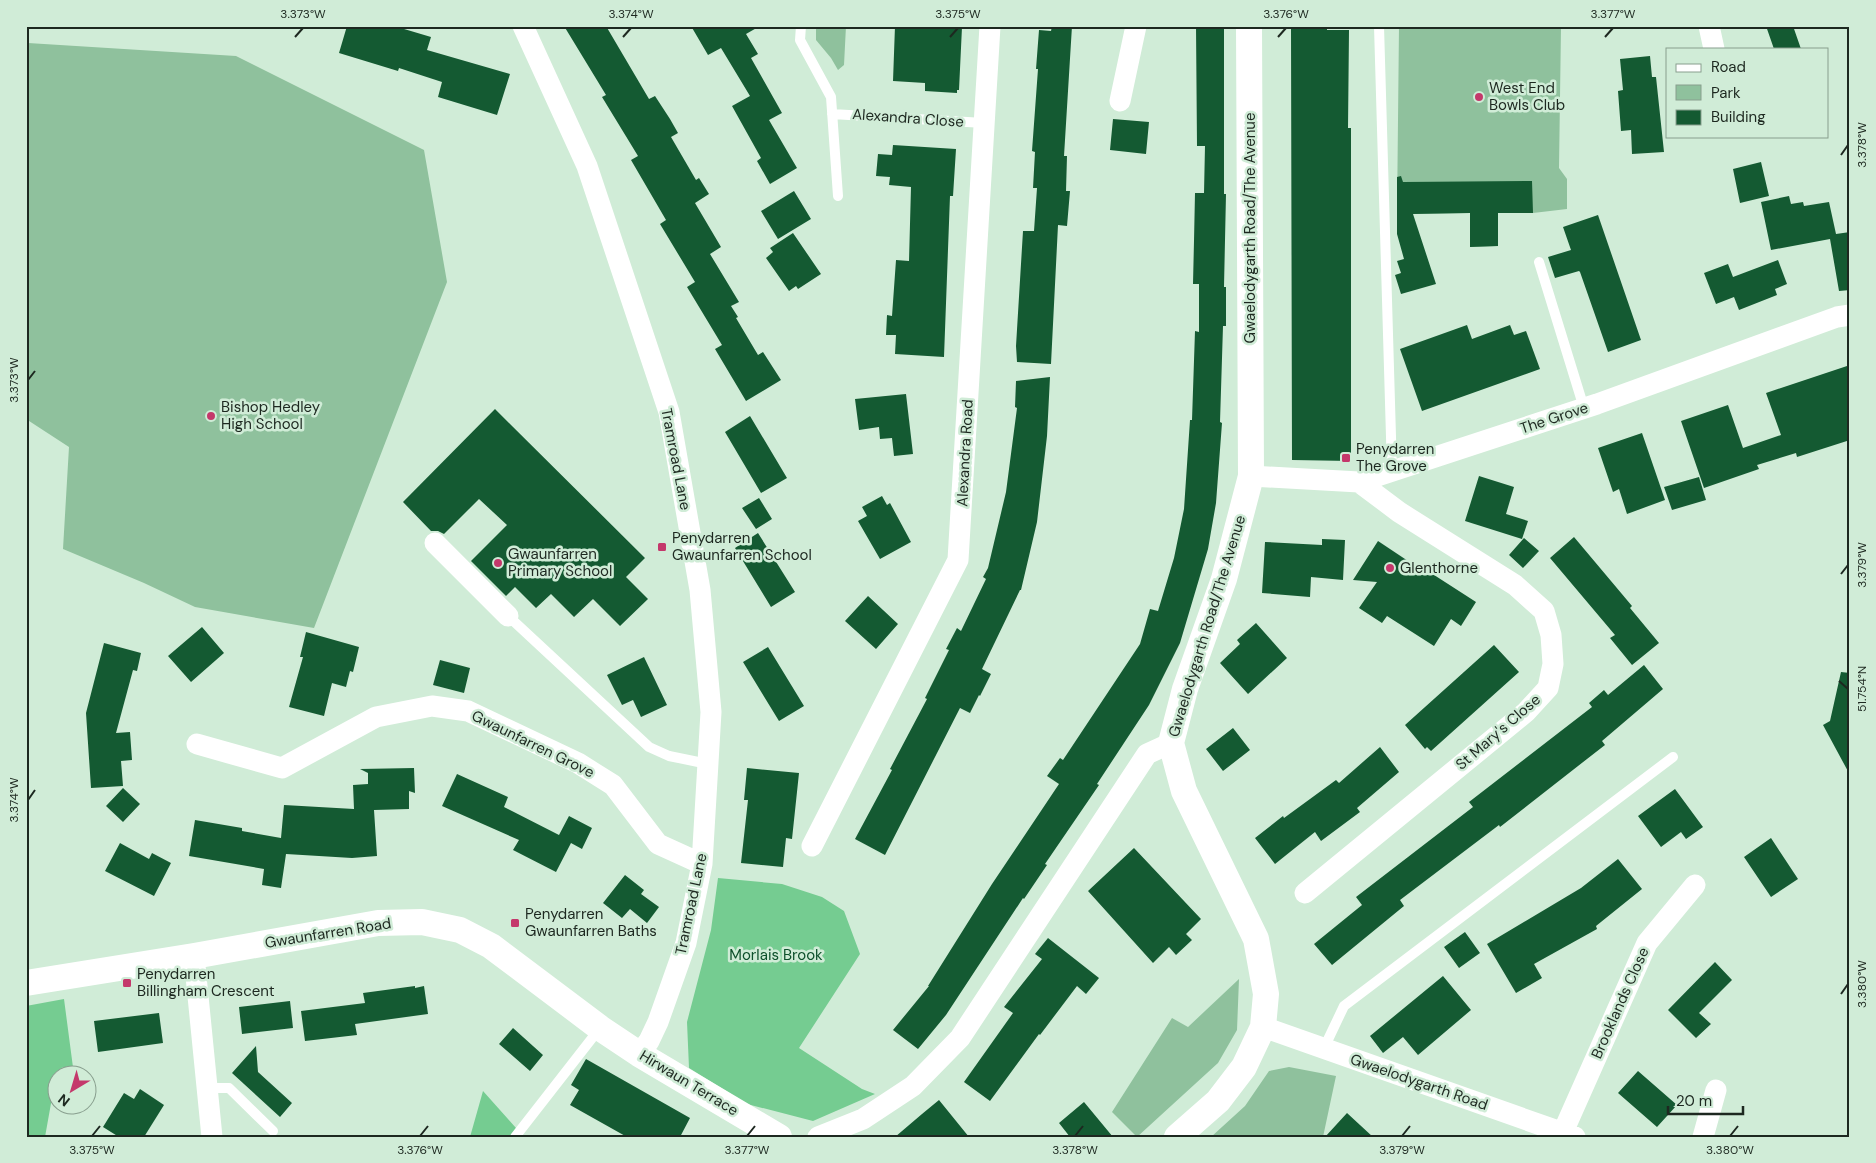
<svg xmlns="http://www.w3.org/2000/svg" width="1876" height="1163" font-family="'DM Sans',sans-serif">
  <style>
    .green { fill: #8fc19d }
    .forest { fill: #75cc91 }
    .building { fill: #145a32 }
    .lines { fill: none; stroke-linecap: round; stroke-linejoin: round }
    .service { stroke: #fff; stroke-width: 10 }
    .minor { stroke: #fff; stroke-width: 21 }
    .tertiary { stroke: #fff; stroke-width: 26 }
    .ticks { fill: none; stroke: #1d2820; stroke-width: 2 }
    .poi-dot { fill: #c4386b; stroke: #d0ecd7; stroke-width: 2 }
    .labels { text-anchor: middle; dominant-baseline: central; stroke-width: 5; stroke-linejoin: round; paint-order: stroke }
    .poi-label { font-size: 15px; fill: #1d2820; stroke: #d0ecd7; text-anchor: start }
    .street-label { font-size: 15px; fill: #1d2820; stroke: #d0ecd7 }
    .park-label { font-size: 15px; fill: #0d502b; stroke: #d0ecd7 }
    .neatline { fill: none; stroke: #1d2820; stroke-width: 2 }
    .ticks-label { font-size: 12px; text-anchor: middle; fill: #1d2820 }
  </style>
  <rect width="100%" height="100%" fill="#d0ecd7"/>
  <path class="green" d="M816,26H846L844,65L838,70L831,58L816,40Z
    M1399,26H1561L1559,168L1567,179V209L1533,213H1498V246L1470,247V213L1397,214Z
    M28,43L236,56L424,150L447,282L314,628L195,607L144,583L63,549L69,447L26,419V47Z
    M1239,979L1237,1030L1218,1063L1137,1137L1112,1112L1172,1018L1188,1027Z
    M1289,1067L1336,1076L1323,1137H1211L1245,1106L1269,1071Z"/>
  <path class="forest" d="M718,878L782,884L822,897L844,911L860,954L799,1048L862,1089L875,1094L813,1121L747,1104L689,1068L687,1022L711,930Z
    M64,999L74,1075L58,1076L57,1080L55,1081L45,1137H26V1006Z
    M483,1091L524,1137H470Z"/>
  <path class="building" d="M347,26H394L431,37L427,50L510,74L497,115L438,97L442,82L399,68L398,71L339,53Z
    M564,26H606L649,99L655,96L670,119L678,133L671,137L696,180L699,178L709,194L695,203L721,247L710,254L739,302L731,306L738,317L736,318L758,355L763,352L781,380L746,401L715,349L722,345L687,287L695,282L660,224L666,220L631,160L638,156L602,97L606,95Z
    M691,26H760L746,34L758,54L751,58L782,113L769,120L797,168L770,184L757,161L761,158L732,106L750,96L721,48L708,55Z
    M895,26L962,27L959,90H957V93L925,91V83L893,81Z
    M1052,26H1072L1064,156H1067L1066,191H1070L1067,226L1058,225L1051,364L1017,362L1016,346L1023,231H1034L1037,188H1033L1035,152L1032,151L1038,69H1036L1039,30L1051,31Z
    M1196,26H1224V194H1226L1224,287H1226V326H1223L1220,422L1222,423L1216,503L1208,549L1180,643L1149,705L1097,784L1099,785L1045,864L1047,865L1024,899L1023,898L946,1015L918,1049L893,1030L929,986H928L992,884L1059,784L1047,776L1060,758L1063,760L1140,644L1150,609L1158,611L1174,558L1184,509L1190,420H1192L1195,331L1199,332V284H1193L1194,241L1195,193H1204L1205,146H1197Z
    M1291,26H1327V30H1349L1348,128H1351V461L1292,460Z
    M1766,26H1793L1801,49H1774Z
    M1650,56L1652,77H1656L1664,152L1632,154L1631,130L1621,131L1618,91L1623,90L1620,59Z
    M1113,119L1149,122L1146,154L1110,150Z
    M893,145L956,149L953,196H950L944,357L895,354L896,335H886L887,315L892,316L896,260L909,261L911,187L889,185L890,177L876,176L878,154L892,155Z
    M1761,162L1769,196L1740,203L1733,169Z
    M1401,176L1403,182L1532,181L1533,213H1498V246L1470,247V213L1413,214L1436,284L1401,294L1395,275L1401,273L1397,261L1404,259L1397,234V177Z
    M794,191L811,219L778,239L761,211Z
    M1789,196L1791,204L1803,202L1804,206L1829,202L1836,234L1850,232V290L1839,291L1830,239L1771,250L1761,202Z
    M1598,215L1641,340L1608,352L1580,272L1579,271L1555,278L1548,257L1571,250L1563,227Z
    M793,233L821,274L798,289L796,286L789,291L766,258L773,252L770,248Z
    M1778,260L1787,284L1775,289L1777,295L1739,310L1734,297L1716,304L1704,273L1728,264L1733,277Z
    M1467,325L1472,339L1510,325L1514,335L1526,331L1540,369L1422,411L1400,349Z
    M1850,365V440L1797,457L1796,453L1757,465L1759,469L1704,488L1681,421L1728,405L1743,448L1781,435L1766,393Z
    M1050,377L1047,436L1037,522L1021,590H1020L982,669L991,674L980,696L979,695L970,713L960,708L885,855L855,839L892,770L890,769L927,699L925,698L949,650L946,649L957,628L961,631L986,579L983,577L988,568L1006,492L1017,408L1015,407L1016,381Z
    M906,394L913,454L894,456L892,438L880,439L879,427L859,430L855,399Z
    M495,409L645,558L626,577L648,599L620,626L593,599L574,617L551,594L536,608L515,587L506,596L471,561L507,525L479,499L444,534L438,531H431L403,502Z
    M750,416L787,478L761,493L725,432Z
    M1642,433L1665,500L1627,514L1619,489L1613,492L1598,448Z
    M1479,476L1514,487L1506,514L1528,521L1522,539L1465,521Z
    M1699,477L1706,500L1672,510L1664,487Z
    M882,496L887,505L890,503L911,542L880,559L858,521L867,516L862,507Z
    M759,498L772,519L756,529L742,508Z
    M758,533L795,592L771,607L735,548Z
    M1574,537L1632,606L1630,608L1659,643L1632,665L1610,638L1615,635L1550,558Z
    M1524,538L1539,551L1523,568L1509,555Z
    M1322,539L1345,540L1343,580L1311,577L1310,597L1262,593L1265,542L1322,545Z
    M1378,541L1429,575L1431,573L1476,602L1461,626L1451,619L1434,646L1387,616L1382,623L1359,608L1377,582L1353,580Z
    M868,596L898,624L876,649L845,621Z
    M1256,623L1287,658L1248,694L1220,663L1240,644L1237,640Z
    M202,627L224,653L191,682L168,656Z
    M306,632L359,647L353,672L350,671L346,687L332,683L324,716L289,707L303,657H300Z
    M104,643L141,653L137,671L133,670L116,733L130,732L132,760L121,761L123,786L91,788L86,713Z
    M1494,645L1519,672L1431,751L1427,747L1425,749L1405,725Z
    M768,647L804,706L779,721L743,662Z
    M644,657L667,705L641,717L633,700L622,705L607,675Z
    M440,660L470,668L464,693L433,685Z
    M1644,665L1663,689L1602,741L1605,745L1578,766L1500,827L1499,825L1400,900L1404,906L1332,965L1314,944L1362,905L1356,897L1473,807L1469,802L1592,707L1589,703L1604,690L1608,695Z
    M1841,672L1850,673V775L1823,725L1830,721Z
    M1233,728L1250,750L1223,771L1206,749Z
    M1380,747L1399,772L1357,808L1360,812L1321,841L1315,832L1275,864L1255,838L1283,816L1284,818L1336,780L1339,783Z
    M414,768L415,793L409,791V809L374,810L377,856L352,858L286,854L281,888L262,885L264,869L189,856L195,820L242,828V831L281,838L284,805L354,809L353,785L368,784V773L360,769Z
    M747,768L799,773L792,839L786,838L783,867L741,863L748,800H744Z
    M457,774L508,797L504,807L559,835L569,816L592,828L582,849L571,843L556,872L513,850L519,840L442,806Z
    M123,788L140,804L123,822L106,806Z
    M1675,789L1703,827L1686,839L1681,832L1661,847L1638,816Z
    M1771,838L1798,879L1771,897L1744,857Z
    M120,843L149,859L152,853L171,863L154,896L105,871Z
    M1134,848L1201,919L1186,934L1192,940L1176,955L1169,947L1153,963L1088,891Z
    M1618,859L1642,889L1596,926L1597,929L1534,964L1542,978L1516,993L1487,944L1581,888Z
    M625,875L644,890L641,894L659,907L647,923L630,909L622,918L603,903Z
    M1465,932L1480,953L1459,968L1444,947Z
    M1048,938L1099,978L1086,994L1077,986L1040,1035L1039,1034L990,1101L964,1082L1013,1013L1004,1007L1042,959L1035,954Z
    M1715,962L1732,980L1699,1013L1711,1024L1696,1038L1668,1010Z
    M1443,976L1471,1010L1418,1055L1403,1037L1383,1053L1370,1036Z
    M415,986V988L424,986L428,1014L355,1024L357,1035L305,1041L301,1011L365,1003L363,993Z
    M290,1001L293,1028L242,1034L239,1007Z
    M159,1013L163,1043L98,1052L94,1021Z
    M513,1028L543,1055L530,1071L499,1044Z
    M256,1046L258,1072L292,1103L280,1117L232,1073Z
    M586,1059L690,1118L680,1137H627L570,1105L579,1090L571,1085Z
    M1638,1071L1677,1105L1657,1127L1618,1093Z
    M140,1089L164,1105L144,1137H119L103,1127L124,1093L134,1099Z
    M939,1100L969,1137H895L922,1114Z
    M1084,1102L1113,1137H1070L1059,1123Z
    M1347,1113L1373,1137H1325Z"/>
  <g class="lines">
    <path class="service" d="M801,26L800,40L831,97L838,196
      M1379,26L1392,471
      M832,114L984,123
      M1539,262L1584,408
      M508,616L649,747L669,756L708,764
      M1324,1048L1344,1006L1673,757
      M208,1088H229L273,1131
      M515,1137L600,1028"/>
    <path class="minor" d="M523,26L587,166L669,412L700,590L711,712L702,864L686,943L658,1022L649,1041L639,1054
      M1709,26L1714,49
      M1120,101L1136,26
      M1251,476L1359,482L1597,404L1837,317L1850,315
      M435,543L508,616
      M197,744L282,768L376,717L432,706L468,711L578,763L613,785L658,844L702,864
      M812,846L958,560L990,26
      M1305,893L1526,712L1548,688L1553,664L1551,635L1544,611L1515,585L1399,512L1359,482
      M194,956L212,1137
      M1263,1027L1575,1137
      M1563,1132L1647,943L1695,885
      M818,1137L863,1119L913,1086L960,1038L1147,754L1171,743
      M1703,1137L1716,1090"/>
    <path class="tertiary" d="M26,983L194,956L378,923L422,922L460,930L491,946L600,1028L639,1054L779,1137
      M1177,1137L1218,1101L1244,1067L1263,1027L1266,994L1256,939L1184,791L1171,743L1185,689L1224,579L1251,476L1249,26"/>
  </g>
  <path class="ticks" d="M295,37L303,28M623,37L631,28M950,37L958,28M1278,37L1286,28M1605,37L1613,28M1841,155L1848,145M28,380L35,371M1841,574L1848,565M1839,681L1848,689M28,800L35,790M1841,994L1848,984M92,1136L100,1126M420,1136L428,1126M747,1136L755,1126M1075,1136L1083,1126M1402,1136L1410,1126M1730,1136L1738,1126"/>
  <g class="poi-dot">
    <circle cx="1479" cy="97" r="5"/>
    <circle cx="211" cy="416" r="5"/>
    <rect x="1341" y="453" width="10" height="10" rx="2.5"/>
    <rect x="657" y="542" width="10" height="10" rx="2.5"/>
    <circle cx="498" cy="563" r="5"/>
    <circle cx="1390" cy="568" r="5"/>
    <rect x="510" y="918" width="10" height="10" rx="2.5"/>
    <rect x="122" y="978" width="10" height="10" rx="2.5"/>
  </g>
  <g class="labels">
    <g class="poi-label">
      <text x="1489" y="88">West End<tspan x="1489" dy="17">Bowls Club</tspan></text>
      <text x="221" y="407">Bishop Hedley<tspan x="221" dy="17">High School</tspan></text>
      <text x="1356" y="449">Penydarren<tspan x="1356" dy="17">The Grove</tspan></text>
      <text x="672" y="538">Penydarren<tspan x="672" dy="17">Gwaunfarren School</tspan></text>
      <text x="508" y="554">Gwaunfarren<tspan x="508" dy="17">Primary School</tspan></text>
      <text x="1400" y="568">Glenthorne</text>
      <text x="525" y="914">Penydarren<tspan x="525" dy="17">Gwaunfarren Baths</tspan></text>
      <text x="137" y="974">Penydarren<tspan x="137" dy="17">Billingham Crescent</tspan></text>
    </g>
    <g class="street-label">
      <text transform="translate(908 118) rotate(4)">Alexandra Close</text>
      <text transform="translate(1250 228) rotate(-90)">Gwaelodygarth Road/The Avenue</text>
      <text transform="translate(1554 418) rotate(-18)">The Grove</text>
      <text transform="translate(965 453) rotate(-87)">Alexandra Road</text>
      <text transform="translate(676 459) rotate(79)">Tramroad Lane</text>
      <text transform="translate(1207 626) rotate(-73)">Gwaelodygarth Road/The Avenue</text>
      <text transform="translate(1498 732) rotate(-41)">St Mary's Close</text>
      <text transform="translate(533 744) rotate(26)">Gwaunfarren Grove</text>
      <text transform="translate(691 904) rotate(-78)">Tramroad Lane</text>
      <text transform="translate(328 933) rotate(-9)">Gwaunfarren Road</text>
      <text transform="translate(1620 1003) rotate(-66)">Brooklands Close</text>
      <text transform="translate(1419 1082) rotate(19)">Gwaelodygarth Road</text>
      <text transform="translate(689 1083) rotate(31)">Hirwaun Terrace</text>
    </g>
    <g class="park-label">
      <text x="776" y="955">Morlais Brook</text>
    </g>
  </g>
  <rect width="1876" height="1163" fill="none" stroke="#d0ecd7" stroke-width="55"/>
  <rect x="1666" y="48" width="162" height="90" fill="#d0ecd7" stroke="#889e8e"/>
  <rect x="1676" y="64" width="25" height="8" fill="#ffffff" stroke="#889e8e"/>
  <text x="1711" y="72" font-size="15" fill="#1d2820">Road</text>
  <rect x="1676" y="85" width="25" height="15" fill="#8fc19d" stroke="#889e8e"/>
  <text x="1711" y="98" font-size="15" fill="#1d2820">Park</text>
  <rect x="1676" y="110" width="25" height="15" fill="#145a32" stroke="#889e8e"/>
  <text x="1711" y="122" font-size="15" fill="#1d2820">Building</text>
  <g transform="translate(72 1090) rotate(218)"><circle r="24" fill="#d0ecd7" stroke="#889e8e"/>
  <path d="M0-4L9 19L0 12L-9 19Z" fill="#c4386b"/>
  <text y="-8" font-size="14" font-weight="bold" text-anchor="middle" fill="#1d2820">N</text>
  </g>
  <path d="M1668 1106v8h75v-8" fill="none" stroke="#1d2820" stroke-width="2.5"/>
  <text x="1676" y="1106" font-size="15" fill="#1d2820" stroke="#d0ecd7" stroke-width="4" paint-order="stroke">20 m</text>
  <rect x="28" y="28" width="1820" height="1108" class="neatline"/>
  <g class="ticks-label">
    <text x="303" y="18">3.373°W</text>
    <text x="631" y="18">3.374°W</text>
    <text x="958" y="18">3.375°W</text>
    <text x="1286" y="18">3.376°W</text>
    <text x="1613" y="18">3.377°W</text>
    <text transform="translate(1862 145) rotate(-90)" y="4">3.378°W</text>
    <text transform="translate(14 380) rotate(-90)" y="4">3.373°W</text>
    <text transform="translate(1862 565) rotate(-90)" y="4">3.379°W</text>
    <text transform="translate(1862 689) rotate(-90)" y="4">51.754°N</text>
    <text transform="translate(14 800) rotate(-90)" y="4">3.374°W</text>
    <text transform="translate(1862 984) rotate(-90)" y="4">3.380°W</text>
    <text x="92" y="1154">3.375°W</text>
    <text x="420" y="1154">3.376°W</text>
    <text x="747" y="1154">3.377°W</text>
    <text x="1075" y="1154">3.378°W</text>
    <text x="1402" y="1154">3.379°W</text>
    <text x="1730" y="1154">3.380°W</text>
  </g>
</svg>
